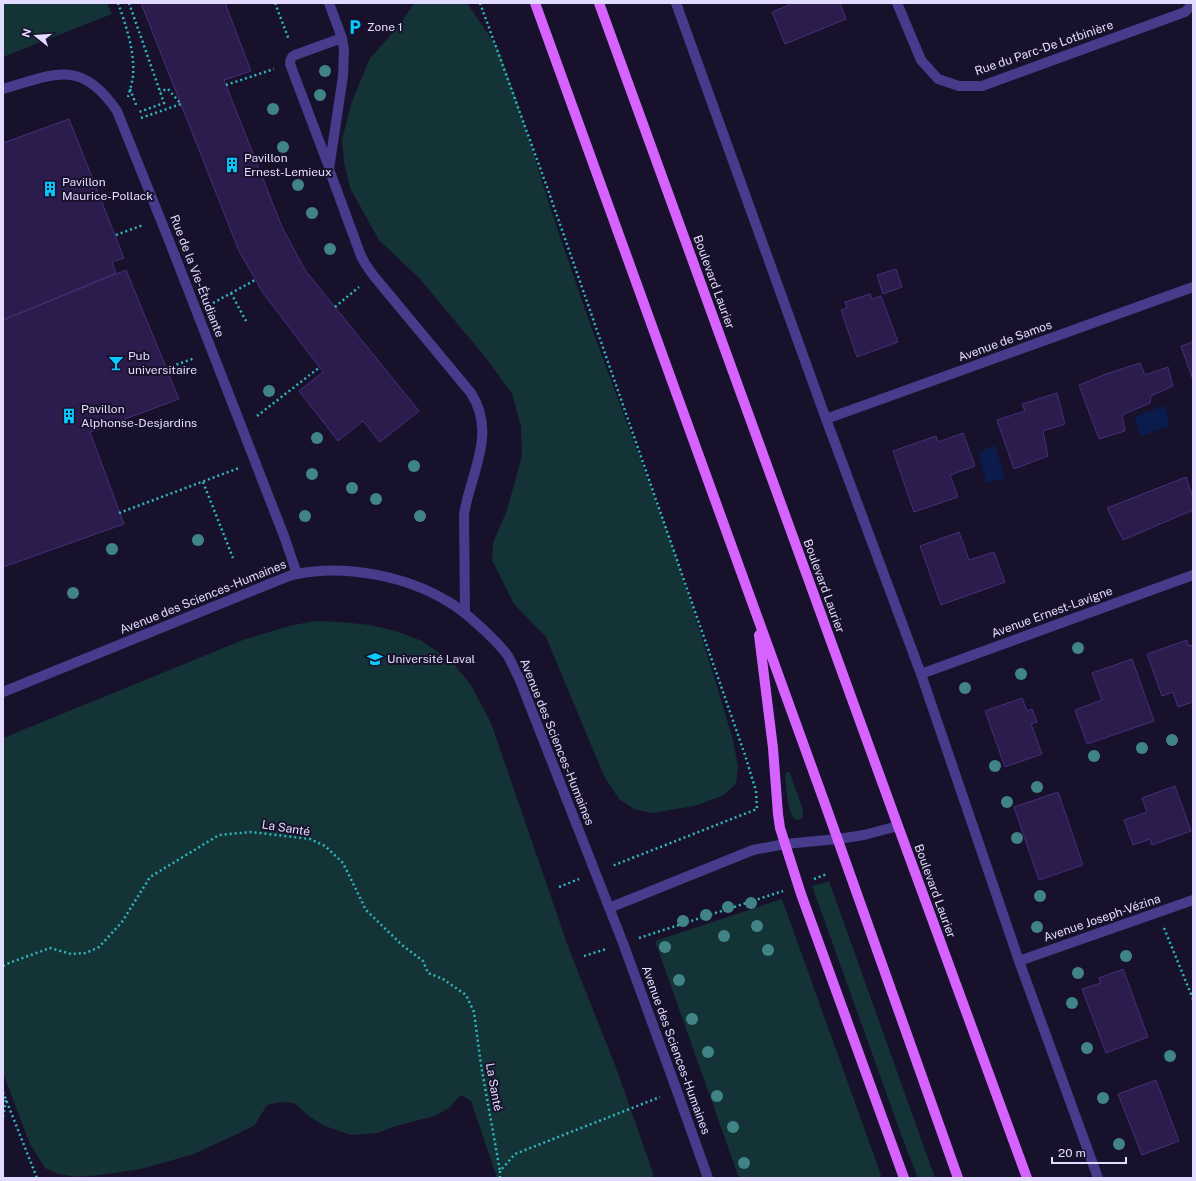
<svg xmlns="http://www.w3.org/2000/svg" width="1196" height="1181" font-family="'Public Sans',sans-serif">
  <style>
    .green { fill: #133336 }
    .water { fill: #0a1b4c }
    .building { fill: #2c1c4d; stroke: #452e7a }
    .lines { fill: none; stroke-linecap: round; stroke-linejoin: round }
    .path { stroke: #2eb9c0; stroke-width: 2.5; stroke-dasharray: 2 3; stroke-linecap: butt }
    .service { stroke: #473b8b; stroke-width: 10 }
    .minor { stroke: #473b8b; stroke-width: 10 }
    .primary { stroke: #d662ff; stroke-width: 10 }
    .tree { fill: #418487 }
    .labels { text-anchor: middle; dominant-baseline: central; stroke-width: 4; stroke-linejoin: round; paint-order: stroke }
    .poi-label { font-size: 12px; fill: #e3dbff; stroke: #18112c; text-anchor: start }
    .street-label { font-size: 12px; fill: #e3dbff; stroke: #18112c }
  </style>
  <rect width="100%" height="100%" fill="#18112c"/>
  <path class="green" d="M3,3H107L112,14L3,57Z
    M414,3H467L499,50L517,100L550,207L589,321L673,547L713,673L733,740L738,767L736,784L722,796L694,806L652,813L634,809L619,799L604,776L546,637L514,604L492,560L493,543L507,510L522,456L521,426L512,394L486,358L420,279L379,240L350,188L344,162L342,140L351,104L370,58L399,26Z
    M315,621L340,622L370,625L396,631L422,641L452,662L471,685L491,723L569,949L618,1073L653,1173V1178H497L471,1101L461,1095L449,1108L435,1116L396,1126L377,1133L351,1135L325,1126L310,1117L294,1103L281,1102L267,1105L255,1125L237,1134L194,1154L141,1169L100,1175L77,1177L58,1174L45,1168L30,1144L3,1073V738L243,640L289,626Z
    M786,772H789L791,776L803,810V813L802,818C799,820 797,821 794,818C788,813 784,780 786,772Z
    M829,881L935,1178H918L906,1148L812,886Z
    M782,899L881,1175L880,1178H739L655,941Z"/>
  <path class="water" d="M1165,405L1170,426L1141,436L1134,417Z
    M995,445L1005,478L987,483L978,453Z"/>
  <path class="building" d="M141,3H225L251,71L224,80L282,227L305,270L419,411L380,442L363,421L338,441L299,391L323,372L263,293L239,251Z
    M788,3H840L846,19L785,44L772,12L789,5Z
    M69,119L124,258L112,262L116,273L3,320V143Z
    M896,269L902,287L883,294L877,275Z
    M126,270L179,399L90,432L124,524L3,567V320Z
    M870,294L872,299L881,296L898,342L857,357L841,310L847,308L845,302Z
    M1193,342V380L1181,346Z
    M1140,363L1145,375L1168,367L1173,386L1151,396L1150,403L1122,415L1125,431L1099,439L1079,385L1106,374Z
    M1057,393L1065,424L1043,431L1048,456L1014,469L997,420L1025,411L1022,404Z
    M963,433L975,466L950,475L958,497L914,512L893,451L936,436L938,442Z
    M1186,477L1193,498V510L1123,540L1107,508Z
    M959,532L969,560L994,552L1005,582L941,605L920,546Z
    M1187,640L1188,646L1193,645V702L1178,707L1173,692L1162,696L1147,654Z
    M1132,659L1154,721L1087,744L1075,710L1102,700L1092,673Z
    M1022,698L1027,711L1032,709L1037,722L1031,724L1042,754L1005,767L985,711Z
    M1175,786L1191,831L1152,845L1150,839L1133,845L1124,820L1147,812L1142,798Z
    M1058,792L1083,865L1039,880L1014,807Z
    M1123,969L1148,1037L1106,1053L1082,989L1101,983L1099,978Z
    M1156,1080L1179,1141L1142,1155L1118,1094Z"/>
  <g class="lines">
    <path class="path" d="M118,3C126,25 135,52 133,76C132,83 130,90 128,97
      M129,3L164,103L139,112
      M275,3L289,40
      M480,3L547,187L745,755L756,791L757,809L612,866
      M226,85L274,69
      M130,89L137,107
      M141,118L181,104L168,89L160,91
      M116,235L143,225
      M231,293L246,321
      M213,303L255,280
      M335,307L359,287
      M167,368L195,358
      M257,416L320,367
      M203,482L233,558
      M119,513L239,468
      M814,879L827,874
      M559,887L579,879
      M1164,928L1193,999
      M639,938L783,891
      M584,956L606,949
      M3,966L9,963L50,948L71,954L86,953L99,947L122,922L150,877L219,835L251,832L310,839L325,846L343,863L366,910L402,945L423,961L428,973L443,979L466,995L474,1012L481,1065L500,1171
      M3,1092L37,1178
      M3,1117L6,1100
      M500,1178V1171L515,1154L660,1097"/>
    <path class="service" d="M329,3L342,38L344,50L343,76L329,169L361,256L366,265L373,275L471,393C497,434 471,472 464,514L465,613
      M329,167L290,64C290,59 291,57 295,55L342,38"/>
    <path class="minor" d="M676,3L826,419L921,674L1019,961L1098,1178
      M897,3L921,60L938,79L959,86H982L1185,12L1193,4
      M3,89C55,74 81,58 117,111L168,238L284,536L297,574
      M826,419L1193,287
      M921,674L1193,575
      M3,692L274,582C282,579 290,575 297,574C344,564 406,576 447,601C462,609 473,620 485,631C493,639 502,647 508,656C512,663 515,671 519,678L623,943L677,1091L708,1178
      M609,908L753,850L785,844L838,839L864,835L898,826
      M1019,961L1193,900"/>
    <path class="primary" d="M535,3L824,801L958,1178
      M599,3L898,826L1027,1178
      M759,635L773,748L778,814L780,828L801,894L904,1178"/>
  </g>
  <g class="tree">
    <circle cx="325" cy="71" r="6"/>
    <circle cx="320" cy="95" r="6"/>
    <circle cx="273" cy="109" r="6"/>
    <circle cx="283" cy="147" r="6"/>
    <circle cx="298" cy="185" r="6"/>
    <circle cx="312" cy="213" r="6"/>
    <circle cx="330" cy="249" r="6"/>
    <circle cx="269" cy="391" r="6"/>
    <circle cx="317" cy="438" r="6"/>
    <circle cx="414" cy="466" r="6"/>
    <circle cx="312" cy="474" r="6"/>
    <circle cx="352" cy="488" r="6"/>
    <circle cx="376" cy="499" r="6"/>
    <circle cx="305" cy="516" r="6"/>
    <circle cx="420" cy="516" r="6"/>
    <circle cx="198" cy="540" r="6"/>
    <circle cx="112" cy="549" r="6"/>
    <circle cx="73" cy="593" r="6"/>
    <circle cx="1078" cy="648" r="6"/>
    <circle cx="1021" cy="674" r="6"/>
    <circle cx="965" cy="688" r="6"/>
    <circle cx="1172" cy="740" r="6"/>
    <circle cx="1142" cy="748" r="6"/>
    <circle cx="1094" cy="756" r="6"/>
    <circle cx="995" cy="766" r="6"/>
    <circle cx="1037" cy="787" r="6"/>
    <circle cx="1007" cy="802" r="6"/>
    <circle cx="1017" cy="838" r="6"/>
    <circle cx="1040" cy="896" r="6"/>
    <circle cx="751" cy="903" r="6"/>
    <circle cx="728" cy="907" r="6"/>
    <circle cx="706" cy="915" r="6"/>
    <circle cx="683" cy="921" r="6"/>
    <circle cx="757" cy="926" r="6"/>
    <circle cx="1037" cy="927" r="6"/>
    <circle cx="724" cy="936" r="6"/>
    <circle cx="665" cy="947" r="6"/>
    <circle cx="768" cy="950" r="6"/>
    <circle cx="1126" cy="956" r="6"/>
    <circle cx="1078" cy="973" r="6"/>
    <circle cx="679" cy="980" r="6"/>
    <circle cx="1072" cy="1003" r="6"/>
    <circle cx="692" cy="1019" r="6"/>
    <circle cx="1087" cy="1048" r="6"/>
    <circle cx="708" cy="1052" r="6"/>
    <circle cx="1170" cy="1056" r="6"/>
    <circle cx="717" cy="1096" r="6"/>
    <circle cx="1103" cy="1098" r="6"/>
    <circle cx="733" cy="1127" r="6"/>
    <circle cx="1119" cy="1144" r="6"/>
    <circle cx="744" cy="1163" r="6"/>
  </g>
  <defs>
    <symbol id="parking-bare" viewBox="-9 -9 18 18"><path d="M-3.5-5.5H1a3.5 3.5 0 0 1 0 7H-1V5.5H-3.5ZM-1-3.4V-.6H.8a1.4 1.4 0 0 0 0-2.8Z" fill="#07cbff" stroke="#18112c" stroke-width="2.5" paint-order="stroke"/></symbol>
    <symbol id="building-bare" viewBox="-9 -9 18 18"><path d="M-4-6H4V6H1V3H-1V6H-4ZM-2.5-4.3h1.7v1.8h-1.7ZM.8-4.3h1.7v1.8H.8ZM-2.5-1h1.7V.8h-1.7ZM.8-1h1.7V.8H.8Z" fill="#07cbff" stroke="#18112c" stroke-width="2.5" paint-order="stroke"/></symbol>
    <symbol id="bar-bare" viewBox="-9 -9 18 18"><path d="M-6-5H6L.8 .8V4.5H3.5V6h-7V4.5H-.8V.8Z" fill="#07cbff" stroke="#18112c" stroke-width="2.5" paint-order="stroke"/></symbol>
    <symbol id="university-bare" viewBox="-9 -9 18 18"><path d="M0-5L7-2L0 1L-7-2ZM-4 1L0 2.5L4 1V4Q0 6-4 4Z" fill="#07cbff" stroke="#18112c" stroke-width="2.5" paint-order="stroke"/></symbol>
  </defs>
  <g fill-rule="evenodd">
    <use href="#parking-bare" x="344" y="16" width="22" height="22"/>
    <use href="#building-bare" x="221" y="154" width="22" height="22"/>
    <use href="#building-bare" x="39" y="178" width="22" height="22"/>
    <use href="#bar-bare" x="105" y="352" width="22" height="22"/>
    <use href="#building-bare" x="58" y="405" width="22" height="22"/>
    <use href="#university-bare" x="364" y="648" width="22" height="22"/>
  </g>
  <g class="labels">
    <g class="poi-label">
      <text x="367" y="27">Zone 1</text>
      <text x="244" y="158">Pavillon<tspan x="244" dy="14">Ernest-Lemieux</tspan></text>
      <text x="62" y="182">Pavillon<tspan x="62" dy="14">Maurice-Pollack</tspan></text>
      <text x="128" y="356">Pub<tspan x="128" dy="14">universitaire</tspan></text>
      <text x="81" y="409">Pavillon<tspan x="81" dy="14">Alphonse-Desjardins</tspan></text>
      <text x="387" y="659">Université Laval</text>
    </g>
    <g class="street-label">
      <text transform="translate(1044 48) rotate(-19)">Rue du Parc-De Lotbinière</text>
      <text transform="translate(197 276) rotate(69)">Rue de la Vie-Étudiante</text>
      <text transform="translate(714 282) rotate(70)">Boulevard Laurier</text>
      <text transform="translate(1005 341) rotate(-20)">Avenue de Samos</text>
      <text transform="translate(824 586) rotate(70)">Boulevard Laurier</text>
      <text transform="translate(203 597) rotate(-22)">Avenue des Sciences-Humaines</text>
      <text transform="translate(1052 612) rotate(-20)">Avenue Ernest-Lavigne</text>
      <text transform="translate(557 742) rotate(68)">Avenue des Sciences-Humaines</text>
      <text transform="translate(286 828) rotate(9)">La Santé</text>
      <text transform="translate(935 891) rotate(70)">Boulevard Laurier</text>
      <text transform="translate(1102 918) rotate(-19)">Avenue Joseph-Vézina</text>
      <text transform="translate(676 1050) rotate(70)">Avenue des Sciences-Humaines</text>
      <text transform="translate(494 1087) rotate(80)">La Santé</text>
    </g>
  </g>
  <rect width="1196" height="1181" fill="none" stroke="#e3dbff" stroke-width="8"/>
  <g transform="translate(36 36) rotate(287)" stroke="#18112c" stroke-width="3" paint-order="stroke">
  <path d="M0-3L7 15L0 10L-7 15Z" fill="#e3dbff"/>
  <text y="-6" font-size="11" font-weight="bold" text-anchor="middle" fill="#e3dbff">N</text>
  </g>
  <path d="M1052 1157v6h74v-6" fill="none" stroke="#e3dbff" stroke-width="2"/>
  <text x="1058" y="1157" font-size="12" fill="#e3dbff" stroke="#18112c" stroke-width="3" paint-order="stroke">20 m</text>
</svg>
